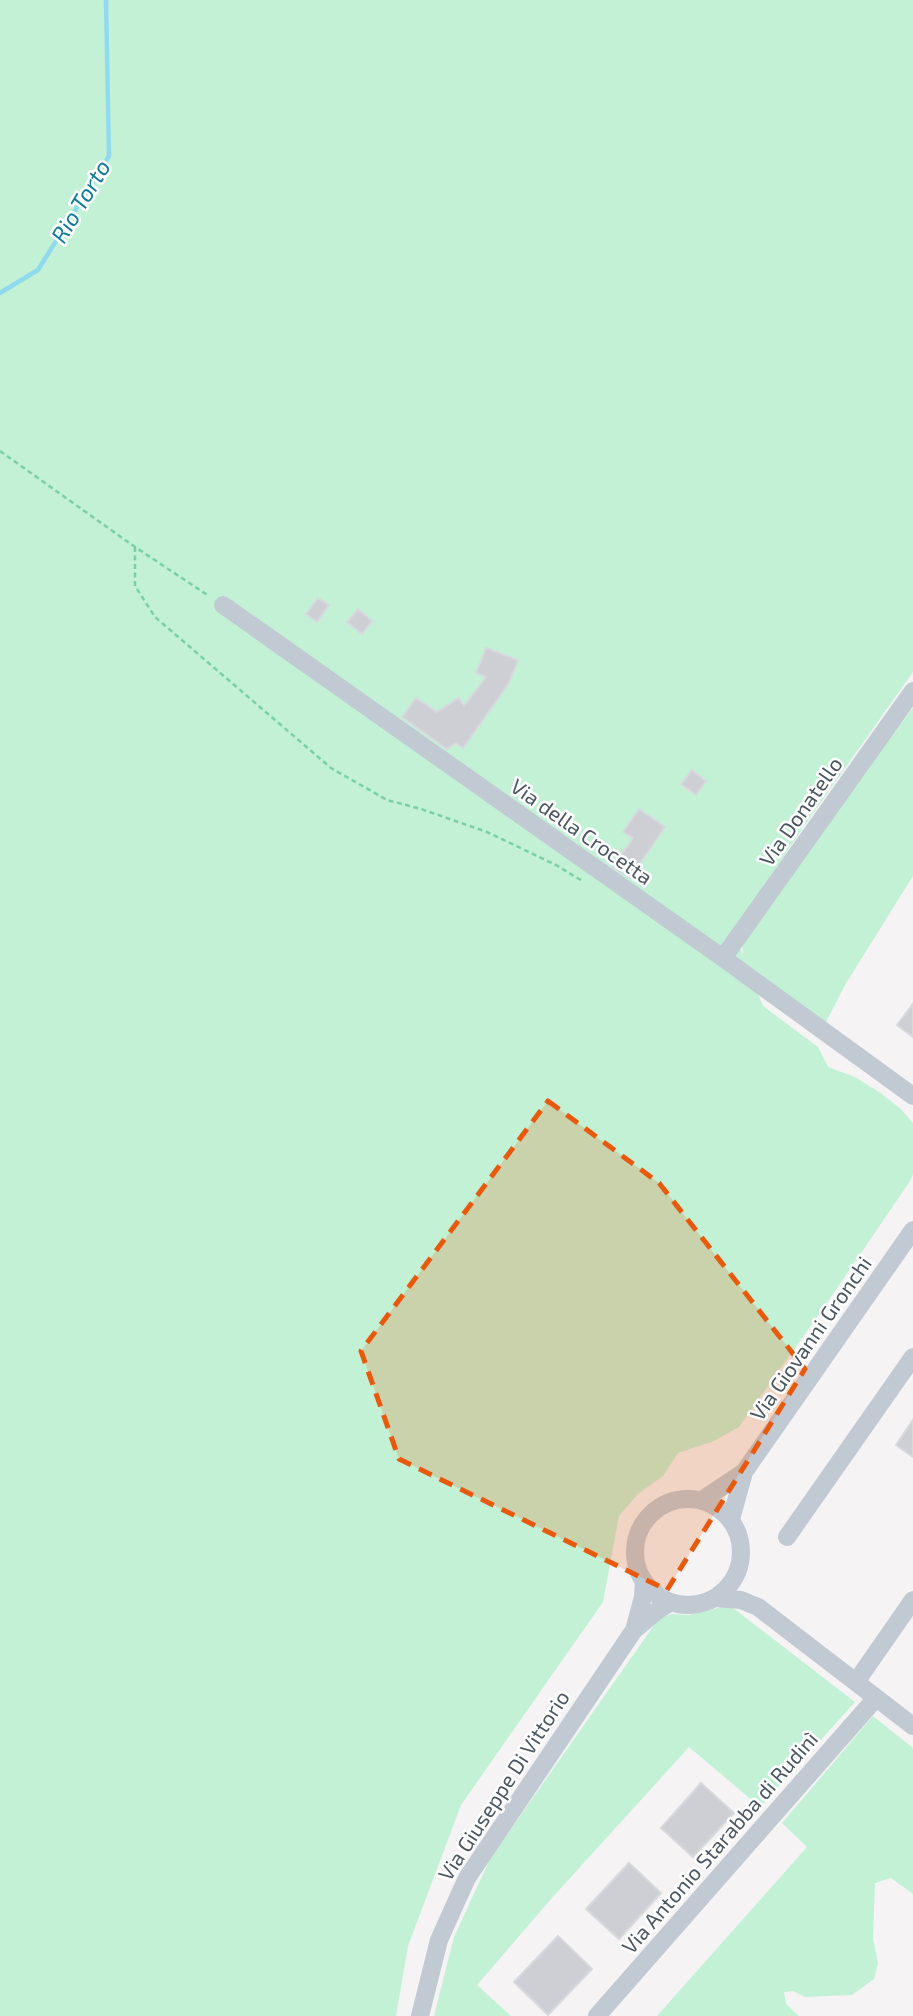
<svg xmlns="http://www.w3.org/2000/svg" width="913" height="2016" font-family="'Exo 2',sans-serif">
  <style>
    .green { fill: #c3f1d5 }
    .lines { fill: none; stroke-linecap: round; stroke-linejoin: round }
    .stream { stroke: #90daee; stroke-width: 4.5 }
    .building { fill: #cdcfd5; stroke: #d7d9de; stroke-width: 2 }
    .path { stroke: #7ad0a6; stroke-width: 2.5; stroke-dasharray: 5 3.5; stroke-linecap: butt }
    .minor { stroke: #c1cad2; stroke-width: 18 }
    .marked { fill: #e8590c; fill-opacity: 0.2; stroke: #e8590c; stroke-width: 5; stroke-dasharray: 14 9; stroke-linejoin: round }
    .labels { text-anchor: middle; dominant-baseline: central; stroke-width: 5; stroke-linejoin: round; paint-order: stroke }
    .street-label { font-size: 21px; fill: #4a5661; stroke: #fff }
    .water-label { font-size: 23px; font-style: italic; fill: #0c7c9b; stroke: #fff }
  </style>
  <rect width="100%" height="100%" fill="#f5f3f3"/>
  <path class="green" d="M0,0H913V672L802,829L733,932L743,955L742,941L807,847L913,708V876L845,985L825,1024L749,972L763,1006L818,1047L828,1067L855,1077L879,1092L901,1109L913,1123V1174L910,1181L827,1303L739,1427L714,1441L678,1453L663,1476L638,1494L619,1516L603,1602L461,1805L408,1946L396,2016H0Z
    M718,1608H733L855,1702L760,1807L689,1747L551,1899L477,1985L511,2016H434L454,1937L490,1859L659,1618L672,1614L689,1615Z
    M873,1716L913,1748V1894L891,1878L875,1883L873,1939L878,1963L874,1979L852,1995L805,1997L793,1991L784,1992L786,2004L799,2016H657L807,1847L782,1823Z"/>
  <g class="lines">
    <path class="stream" d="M0,293L38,270L109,156L106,0"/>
  </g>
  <path class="building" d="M318,598L329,605L317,622L306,614Z
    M358,609L372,621L362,634L347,622Z
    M486,648L518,660L509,683L463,748L455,743L447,749L402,717L416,698L437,712L459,698L464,706L486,677L476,673Z
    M692,770L706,781L696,795L681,784Z
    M639,809L665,827L630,878L613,867L633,838L623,832Z
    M913,1004V1037L897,1025Z
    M913,1420V1457L896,1445Z
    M701,1783L734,1813L693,1857L661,1828Z
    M629,1863L661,1893L619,1939L586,1909Z
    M558,1936L592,1969L548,2015L514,1982Z"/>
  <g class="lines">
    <path class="path" d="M0,451L135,547L209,596
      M135,547V586L155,617L331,768L387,800L421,809L487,832L556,865L584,882"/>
    <path class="minor" d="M223,605L723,958L913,1096
      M723,958L913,691
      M635 1552a53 53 0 1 1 106 0a53 53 0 1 1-106 0Z
      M702,1500L744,1472
      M731,1519L744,1472L913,1230
      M787,1537L913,1357
      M714,1598L741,1600L758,1607L913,1726
      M634,1630L643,1597L644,1581
      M856,1682L913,1600
      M420,2016L439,1940L467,1878L634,1630L658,1610L671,1602
      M597,2016L876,1698"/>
  </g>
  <path class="marked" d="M548,1101L659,1183L805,1369L667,1590L399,1459L361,1351Z"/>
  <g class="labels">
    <g class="street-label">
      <text transform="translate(800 811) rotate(-55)">Via Donatello</text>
      <text transform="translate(582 831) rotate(35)">Via della Crocetta</text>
      <text transform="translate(810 1338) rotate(-55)">Via Giovanni Gronchi</text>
      <text transform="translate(503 1785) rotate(-57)">Via Giuseppe Di Vittorio</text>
      <text transform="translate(719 1842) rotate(-49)">Via Antonio Starabba di Rudinì</text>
    </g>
    <g class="water-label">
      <text transform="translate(80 201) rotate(-59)">Rio Torto</text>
    </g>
  </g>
</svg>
